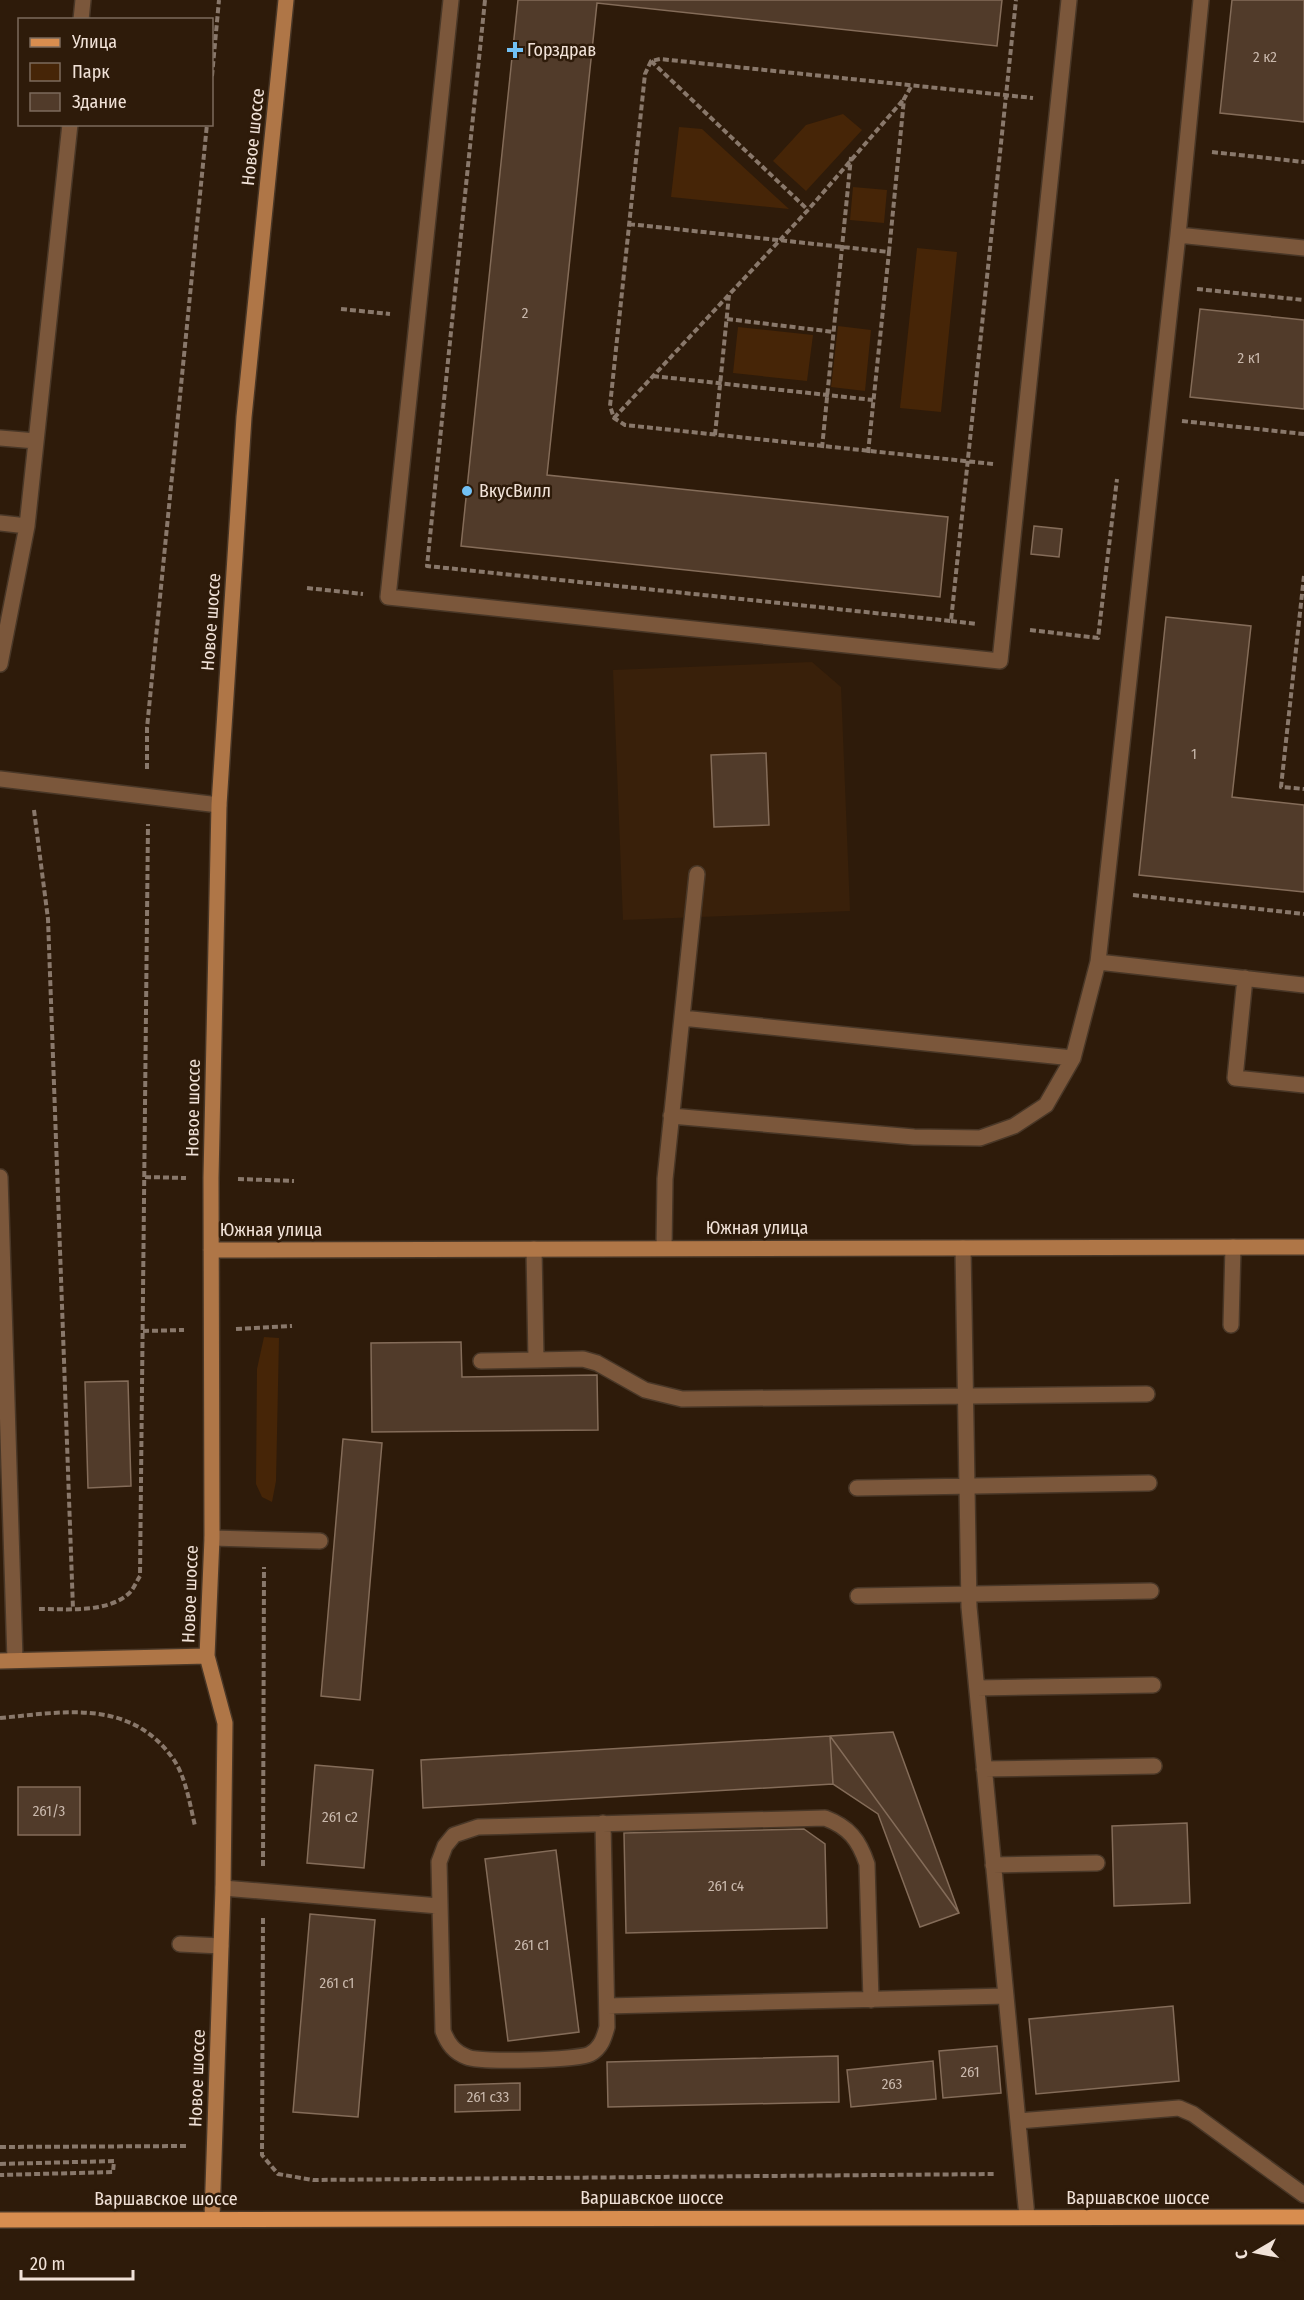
<svg xmlns="http://www.w3.org/2000/svg" width="1304" height="2300" font-family="'Fira Sans Condensed',sans-serif">
  <style>
    .built { fill: #39200a }
    .green { fill: #462507 }
    .building { fill: #513b2a; stroke: #846c59; stroke-width: 1.5 }
    .lines { fill: none; stroke-linecap: round; stroke-linejoin: round }
    .lane-casing { stroke: #493727; stroke-width: 18 }
    .secondary-casing { stroke: #493727; stroke-width: 18 }
    .primary-casing { stroke: #493727; stroke-width: 18 }
    .path { stroke: #89786b; stroke-width: 4; stroke-dasharray: 6 3; stroke-linecap: butt }
    .lane { stroke: #7b573b; stroke-width: 15 }
    .secondary { stroke: #af7647; stroke-width: 15 }
    .primary { stroke: #d88d4f; stroke-width: 15 }
    .poi-dot { fill: #72c1f5; stroke: #2e1b0a; stroke-width: 2 }
    .labels { text-anchor: middle; dominant-baseline: central; stroke-width: 5; stroke-linejoin: round; paint-order: stroke }
    .number-label { font-size: 15px; fill: #c9b8ac }
    .poi-label { font-size: 18px; fill: #f1e2d8; stroke: #2e1b0a; text-anchor: start }
    .street-label { font-size: 18px; fill: #f1e2d8; stroke: #2e1b0a }
  </style>
  <rect width="100%" height="100%" fill="#2e1b0a"/>
  <path class="built" d="M812,662L841,687L850,911L623,920L613,670Z"/>
  <path class="green" d="M843,114L862,130L806,191L773,161L806,125Z
    M679,127L702,129L789,209L671,197Z
    M853,187L887,190L884,223L850,220Z
    M917,248L957,252L941,412L900,408Z
    M838,326L871,330L865,391L831,387Z
    M738,327L813,335L807,381L733,373Z
    M264,1337L279,1338L276,1481L272,1502L262,1497L256,1484L257,1369Z"/>
  <path class="building" d="M518,0H1002L997,46L597,3L547,475L948,517L940,597L461,546Z
    M1232,0H1304V122L1220,113Z
    M1200,309L1304,320V409L1190,397Z
    M1034,526L1062,529L1059,557L1031,554Z
    M1166,617L1251,626L1232,797L1304,805V892L1139,875Z
    M766,753L769,825L714,827L711,755Z
    M461,1342L462,1377L597,1375L598,1430L372,1432L371,1343Z
    M128,1381L131,1486L88,1488L85,1382Z
    M343,1439L382,1443L360,1700L321,1696Z
    M893,1732L959,1913L920,1927L878,1814L833,1784L830,1736Z
    M830,1736L959,1913L920,1927L878,1814L833,1784L423,1808L421,1760Z
    M315,1765L373,1770L364,1868L307,1863Z
    M18,1787H80V1835H18Z
    M1187,1823L1190,1903L1114,1906L1112,1826Z
    M804,1829L825,1844L827,1928L626,1933L624,1833Z
    M556,1850L579,2032L508,2041L485,1859Z
    M310,1914L375,1920L358,2117L293,2112Z
    M1173,2006L1179,2081L1036,2094L1029,2019Z
    M997,2046L1001,2093L943,2098L939,2051Z
    M838,2056L839,2102L608,2107L607,2062Z
    M933,2061L936,2099L851,2107L847,2070Z
    M520,2083V2110L455,2112V2085Z"/>
  <g class="lines">
    <defs>
      <path id="lane" d="M451,0L388,597L1000,661L1069,0
        M81,20L83,0
        M1178,235L1304,248
        M0,438L36,441
        M0,523L27,526
        M0,664L27,526L70,124
        M0,779L219,805
        M1098,962L1304,985
        M1245,978L1235,1078L1304,1085
        M682,1018L1073,1058
        M671,1116L914,1137L980,1138L1014,1126L1046,1105L1073,1058L1098,962L1178,235L1201,0
        M0,1177L15,1660
        M664,1248L665,1179L697,874
        M963,1248L969,1607L1027,2217
        M1231,1325L1233,1247
        M536,1360L583,1359L597,1363L645,1390L682,1399L1147,1394
        M481,1361L536,1360L534,1249
        M857,1488L1149,1483
        M212,1538L320,1541
        M858,1596L1151,1591
        M977,1688L1153,1685
        M984,1769L1154,1766
        M603,1823L607,2027C604,2038 601,2048 590,2054C579,2060 480,2063 467,2057C454,2052 448,2044 443,2031L439,1862L445,1846L454,1835L478,1827L825,1818C849,1827 859,1840 867,1864L871,2000
        M993,1865L1097,1863
        M223,1888L439,1906
        M180,1944L221,1946
        M607,2006L1006,1996
        M1018,2121L1179,2108L1193,2114L1304,2195"/>
      <path id="secondary" d="M211,1250L1304,1247
        M0,1661L207,1656
        M212,2218L223,1888L225,1723L207,1656L212,1538L211,1178L219,805L244,417L286,0"/>
      <path id="primary" d="M0,2220L1304,2217"/>
    </defs>
    <use href="#lane" class="lane-casing"/>
    <use href="#secondary" class="secondary-casing"/>
    <use href="#primary" class="primary-casing"/>
    <path class="path" d="M485,0L427,566L951,621L1016,0
      M651,61L808,210
      M212,76L219,0
      M1212,152L1304,162
      M629,224L889,252L904,99L912,85
      M1197,289L1304,300
      M341,309L390,314
      M727,319L834,332
      M653,376L873,400
      M614,418L808,210L904,99
      M1182,421L1304,434
      M715,435L729,295
      M822,448L851,157
      M868,453L889,252
      M993,464L625,425L614,418L610,406L645,74L651,61L660,59L1033,98
      M1304,576L1281,787L1304,789
      M307,588L363,594
      M951,621L977,624
      M1030,630L1098,638L1117,479
      M147,769V728L207,124
      M34,810L48,919L73,1609
      M1133,895L1304,914
      M145,1177L186,1178
      M238,1179L294,1181
      M236,1329L292,1326
      M143,1331L184,1330
      M39,1609C66,1609 105,1613 127,1595C133,1591 136,1582 140,1576L148,824
      M0,1718C64,1712 131,1698 174,1760C186,1778 190,1805 195,1826
      M263,1866L264,1567
      M263,1918L262,2155L278,2174L313,2180L995,2174
      M0,2147L189,2146
      M0,2164L114,2161L113,2172L0,2175"/>
    <use href="#lane" class="lane"/>
    <use href="#secondary" class="secondary"/>
    <use href="#primary" class="primary"/>
  </g>
  <g class="poi-dot">
    <path d="M512 41h6v6h6v6h-6v6h-6v-6h-6v-6h6z"/>
    <circle cx="467" cy="491" r="6"/>
  </g>
  <g class="labels">
    <g class="number-label">
      <text x="1265" y="57">2 к2</text>
      <text x="525" y="313">2</text>
      <text x="1249" y="358">2 к1</text>
      <text x="1194" y="754">1</text>
      <text x="49" y="1811">261/3</text>
      <text x="340" y="1817">261 с2</text>
      <text x="726" y="1886">261 с4</text>
      <text x="532" y="1945">261 с1</text>
      <text x="337" y="1983">261 с1</text>
      <text x="970" y="2072">261</text>
      <text x="892" y="2084">263</text>
      <text x="488" y="2097">261 с33</text>
    </g>
    <g class="poi-label">
      <text x="527" y="50">Горздрав</text>
      <text x="479" y="491">ВкусВилл</text>
    </g>
    <g class="street-label">
      <text transform="translate(253 137) rotate(-84)">Новое шоссе</text>
      <text transform="translate(211 622) rotate(-86)">Новое шоссе</text>
      <text transform="translate(193 1108) rotate(-89)">Новое шоссе</text>
      <text x="757" y="1228">Южная улица</text>
      <text x="271" y="1230">Южная улица</text>
      <text transform="translate(190 1594) rotate(-88)">Новое шоссе</text>
      <text transform="translate(197 2078) rotate(-88)">Новое шоссе</text>
      <text x="652" y="2198">Варшавское шоссе</text>
      <text x="1138" y="2198">Варшавское шоссе</text>
      <text x="166" y="2199">Варшавское шоссе</text>
    </g>
  </g>
  <rect x="18" y="18" width="195" height="108" fill="#2e1b0a" stroke="#7c6b5c" stroke-width="1.5"/>
  <rect x="30" y="38" width="30" height="9" fill="#d88d4f" stroke="#7c6b5c" stroke-width="1.5"/>
  <text x="72" y="48" font-size="18" fill="#f1e2d8">Улица</text>
  <rect x="30" y="63" width="30" height="18" fill="#462507" stroke="#7c6b5c" stroke-width="1.5"/>
  <text x="72" y="78" font-size="18" fill="#f1e2d8">Парк</text>
  <rect x="30" y="93" width="30" height="18" fill="#513b2a" stroke="#7c6b5c" stroke-width="1.5"/>
  <text x="72" y="108" font-size="18" fill="#f1e2d8">Здание</text>
  <g transform="translate(1256 2252) rotate(260)" stroke="#2e1b0a" stroke-width="4.5" paint-order="stroke">
  <path d="M0-4.5L10 22L0 15L-10 22Z" fill="#f1e2d8"/>
  <text y="-9" font-size="16" font-weight="bold" text-anchor="middle" fill="#f1e2d8">С</text>
  </g>
  <path d="M21 2270v9h112v-9" fill="none" stroke="#f1e2d8" stroke-width="3"/>
  <text x="30" y="2270" font-size="18" fill="#f1e2d8" stroke="#2e1b0a" stroke-width="4.5" paint-order="stroke">20 m</text>
</svg>
